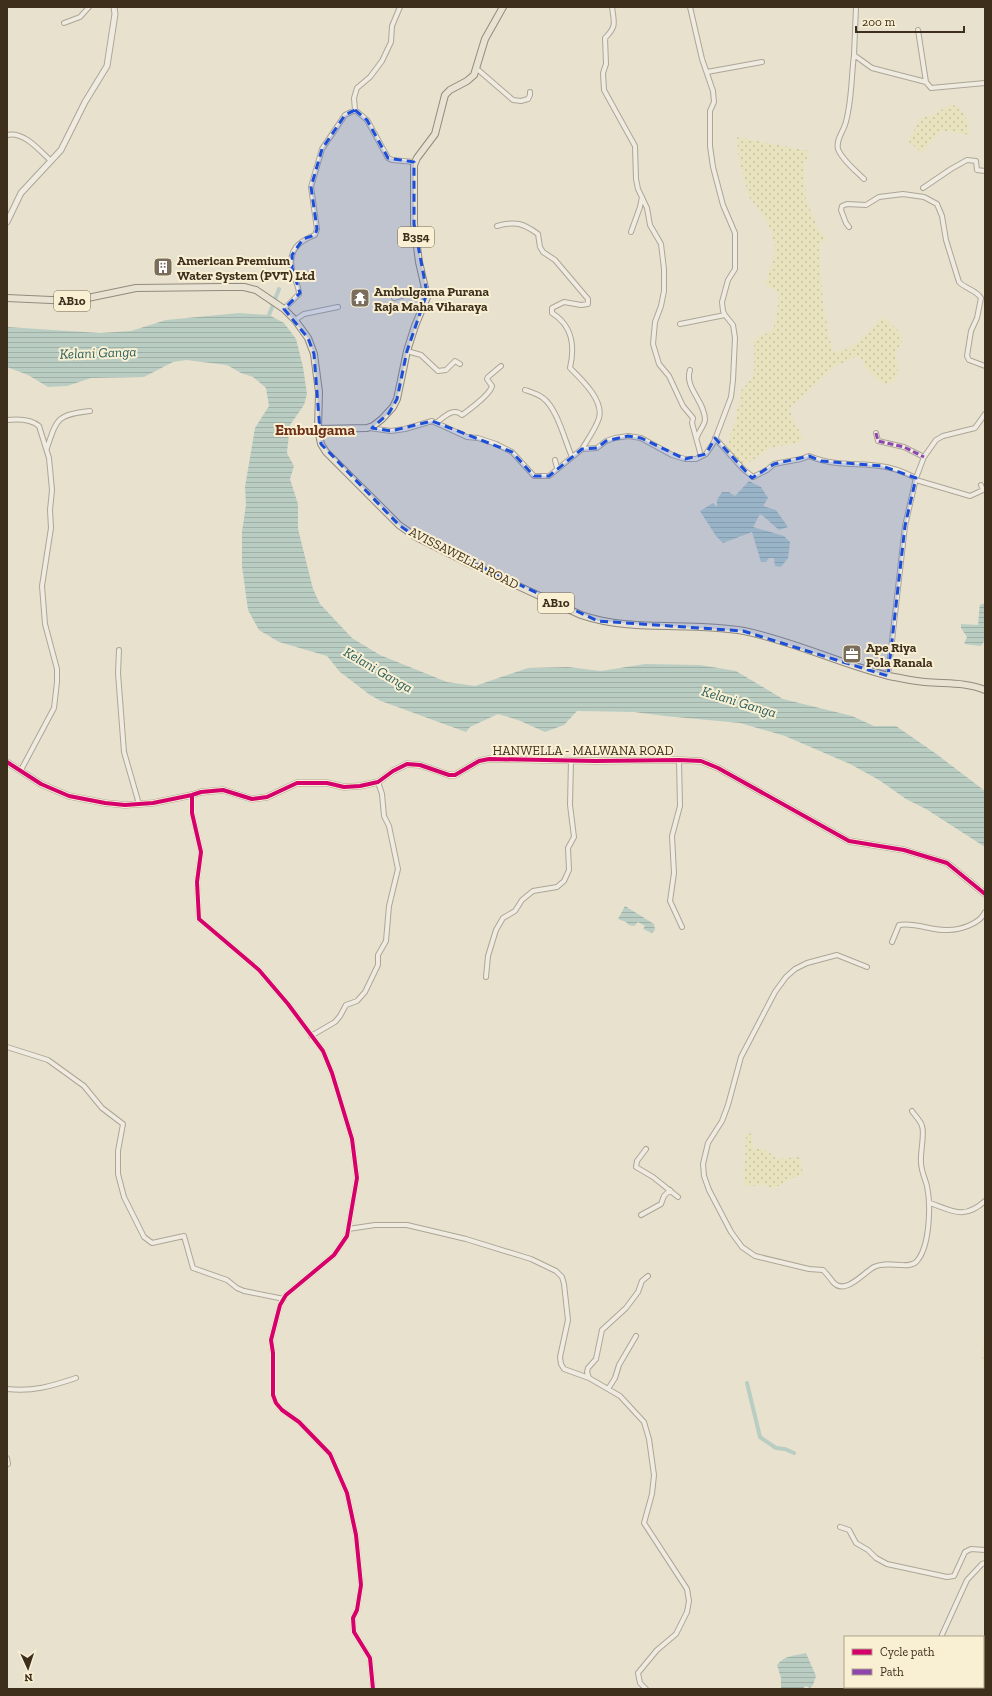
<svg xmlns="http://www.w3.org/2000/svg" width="992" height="1696" font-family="'Zilla Slab',serif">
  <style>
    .farmland { fill: url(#farmland-dots) }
    .water { fill: url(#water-rules) }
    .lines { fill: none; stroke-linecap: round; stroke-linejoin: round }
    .canal { stroke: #bacdc3; stroke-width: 4 }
    .minor-casing { stroke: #ada697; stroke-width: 6 }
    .tertiary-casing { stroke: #ada697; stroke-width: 7 }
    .primary-casing { stroke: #928b7e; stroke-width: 8 }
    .minor { stroke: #efebe1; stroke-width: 4 }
    .tertiary { stroke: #efebe1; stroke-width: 5 }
    .primary { stroke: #e7e2d1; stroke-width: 6 }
    .quiet { stroke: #8e44ad; stroke-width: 3; stroke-dasharray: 6 3; stroke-linecap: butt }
    .cycleway-casing { stroke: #f9f0d4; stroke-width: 6 }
    .cycleway { stroke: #d6006c; stroke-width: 4 }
    .marked { fill: #1d4ed8; fill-opacity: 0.2; stroke: #1d4ed8; stroke-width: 3; stroke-dasharray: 8 5; stroke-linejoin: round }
    .labels { text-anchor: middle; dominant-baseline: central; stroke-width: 4; stroke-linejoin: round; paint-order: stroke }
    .shield { fill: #f9f0d4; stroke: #766954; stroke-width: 1 }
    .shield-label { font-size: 12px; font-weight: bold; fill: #3e2f1d }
    .poi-label { font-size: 13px; font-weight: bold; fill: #3e2f1d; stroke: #f9f0d4; text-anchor: start }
    .street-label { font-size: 13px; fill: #3e2f1d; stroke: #f9f0d4 }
    .water-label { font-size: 14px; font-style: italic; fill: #2b5f5e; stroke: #f9f0d4 }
    .quarter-label { font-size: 15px; font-weight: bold; fill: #6e2f18; stroke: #f9f0d4 }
  </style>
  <defs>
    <pattern id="farmland-dots" width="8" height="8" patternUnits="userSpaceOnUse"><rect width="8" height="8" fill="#e9e2be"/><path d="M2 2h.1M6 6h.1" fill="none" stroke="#c9c2a3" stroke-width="1.8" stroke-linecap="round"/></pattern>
    <pattern id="water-rules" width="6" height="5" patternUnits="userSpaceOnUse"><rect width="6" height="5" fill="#bacdc3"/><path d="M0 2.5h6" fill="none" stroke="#a1b0a7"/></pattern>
  </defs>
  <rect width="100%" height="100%" fill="#e8e1ce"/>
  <path class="farmland" d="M950,105L958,106L964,114L968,125L970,135L948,131L940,132L922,153L908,141L921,118L932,115Z
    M737,137L809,151L804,167L806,199L818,229L827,239L820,243V262L823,304L832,350L835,352L847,349L856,344L883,317L898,330L903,339L896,352L898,372L894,381L885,384L876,379L867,369L860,357L857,356L834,367L789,409L803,439L798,443L773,447L745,465L742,464L726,447L735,422L741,391L752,378L754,372V342L755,339L773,330L777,314L779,294L774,289L765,284L775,254V248L770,228L764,216L749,197L739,161Z
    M752,1133L753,1148L764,1149L778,1159L799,1157L803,1173L772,1189L765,1184L752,1186L744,1185L746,1134Z
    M985,1310V1368L982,1362Z"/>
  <path class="water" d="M239,313L269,315L284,323L296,339L303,367L307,394L304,405L290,425L287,453L294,466L290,479L298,504V529L313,589L320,604L352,638L380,655L447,682L475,686L528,668L568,667L601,671L645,664L700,665L736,671L783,699L852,716L874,726H896L935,753L985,791V847L926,809L906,799L879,780L850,764L785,736L740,723L665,716L634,712L577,711L564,725L545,732L518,720L498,714L470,727L466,732L381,701L370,695L340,672L327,656L279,642L259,630L248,610L242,566V532L246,505L245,487L255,428L269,406L266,388L253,377L241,373L227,365L186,360L173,362L144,377L91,378L67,386L48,387L28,375L7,367V327L100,333L131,331L166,320Z
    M749,481L761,487L768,498L763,506L776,510L788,527L779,530C772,525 768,519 760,514L753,527L784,536L790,542L788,558L781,567L775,566L774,558H769L766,562H761L752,532L723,543L716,536L700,511L713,503L717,507V500L722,492H729L735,496Z
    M985,603V640L981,646L964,644L967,637L961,628V624L978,625C979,619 979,608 980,605Z
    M625,906L654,924L655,930L652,933L643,929L645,926L638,922L634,926L629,925L626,922L618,919Z
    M806,1653L816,1676L813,1685L810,1688L806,1686L802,1689H781V1678L777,1665C785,1655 794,1656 806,1653Z"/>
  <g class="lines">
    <path class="canal" d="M269,315L279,289
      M747,1383L760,1437L776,1448L785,1449L794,1453"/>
    <defs>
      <path id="minor" d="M612,7C614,23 617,26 605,38L606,64L603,73L604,90L635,146L636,179L638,189L647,208L650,225L661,244L664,269V291L661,306L655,322L653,344L659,364L669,376L683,406L693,418L692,423L701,456
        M856,7L854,55L872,68L926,82
        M64,23L80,17L89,7
        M918,30L926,82L931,88L985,83
        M854,55C851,78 852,103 845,125C842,133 836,140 838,149C842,160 856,171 864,179
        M476,68L513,100L521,101L528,99L530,95V92
        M707,72L762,62
        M355,110L367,120L388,158L392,160L414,162
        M7,135C24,131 39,150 51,161
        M923,188L951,169L967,160L976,161L977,170L985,171
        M497,226C516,221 523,223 538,234L540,247L543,252L555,260L588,299V304L581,305L564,302L552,308V313C573,326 575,346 570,368C581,379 604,400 599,418C596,428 588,439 582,449
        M849,227L846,223L841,210L842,206L847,204L866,205L879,197L903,194L924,197L937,204L942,216L946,240L959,282C966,289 976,290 981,298L977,318L971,331L967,356L969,360L985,366
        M631,232L640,207L642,197
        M394,298L426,289
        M284,309L299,294C299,285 293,277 292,269C288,250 299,241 315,235L317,229L311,187L322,149L345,115L355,110L354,98L357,88L370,77L382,61L391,42L392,26L400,7
        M295,320L304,314L338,307
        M680,324L725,315
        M407,351L421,355L438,371L446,370L455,361L460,364
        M690,370C684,388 705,401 705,420C704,426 699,431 697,437
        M525,390C531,392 538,394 543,398C557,408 565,441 572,457
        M7,420C17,419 31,419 39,426L49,458L52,490L50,510L51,528L42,586L45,624L57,669V682L54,708L21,770
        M436,423C444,417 453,407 462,415C470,409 490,395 492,386L487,379L488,377L501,366
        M369,428L391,431L405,429L432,421L467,437L478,438L496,444L512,452L534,476H549L582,449L597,448L606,441L615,438L628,436L641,438L672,455L685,459H696L706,454L714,442L731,397L733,380L735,338L733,325L725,315L723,311L722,302L728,280L735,269V233L723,205L713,167L710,146V111L714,102L713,91L702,59L690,7
        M876,433L878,441L904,447L924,457
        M715,438L743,469L753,477L767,470L774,464L801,459L809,456C832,466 856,463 880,466C892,467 906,473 916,478
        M47,448C57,418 57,415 90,411
        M555,460L557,468
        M916,480L970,496L983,490L981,485
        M119,650L118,673L124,752L139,804
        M888,676L905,526L916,478L924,457L936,440L943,436L975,428L985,414
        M679,760L680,806L672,836L674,873L670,901L682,927
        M192,795V813L201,852L197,882L199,919L259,970L288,1004L323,1051L332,1073L352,1139L357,1178L347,1236L334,1255L286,1295L280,1305L271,1340L273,1353V1395L276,1403L282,1410L299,1422L330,1454L347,1493L356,1535L361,1585L357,1610L353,1618L354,1632L370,1658L373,1689
        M892,942L899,925C916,922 931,931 948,930C960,930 980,924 985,912
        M867,967L837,955L807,963L795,969L786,977L775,992L741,1057L728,1105L722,1121L708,1143L703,1164L704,1176L709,1190L731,1232L742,1247L755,1256L809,1269L823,1270C827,1274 830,1278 833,1282C845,1296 863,1273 874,1267C887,1260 907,1270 916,1262C930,1248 931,1205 927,1186C925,1178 921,1171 921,1162C920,1153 925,1133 922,1126C921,1121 915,1116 912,1111
        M486,977L488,956L496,930L503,918L515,911L522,900L533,891L557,887L564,881L569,870L568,848L574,837L570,805L571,760
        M311,1036L335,1022L340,1016L346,1005L357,1001L365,992L378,965V955L386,941L389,906L398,869L389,826L384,816L382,794L378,782
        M7,1047L48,1060L84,1086L102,1108L123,1124L118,1151V1174L124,1197L144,1237L152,1243L184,1236L193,1268L227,1280L237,1288L244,1291L284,1299
        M646,1149L637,1161L636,1167L653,1177L678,1197
        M930,1203C953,1211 964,1220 985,1201
        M641,1215L661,1204L664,1196L670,1190
        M348,1229L375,1225H407L466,1239L531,1259L556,1271L562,1277L564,1284L568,1320L560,1357L561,1364L564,1369L589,1378L620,1396L644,1422L649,1439L654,1475L652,1494L644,1523L687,1589L689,1601L687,1612L676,1634L657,1650L638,1673L640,1683L646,1689
        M589,1378L587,1372L588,1368L596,1359L602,1330L626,1308L638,1292L642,1281L648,1276
        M7,1389C33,1392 52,1386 76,1378
        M608,1389L615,1378L619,1365L636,1336
        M7,1458L8,1464
        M840,1527L849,1530L856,1543L868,1550L876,1558L887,1564L947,1577L954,1576L965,1552L971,1549L985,1550
        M941,1637L967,1580L982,1564L985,1563
        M931,1689V1687"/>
      <path id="tertiary" d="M7,222L21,193L61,150L85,102L107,66L115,14L114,7
        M7,762L41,784L69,796L105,803L125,805L153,803L192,795L201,792L223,790L252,799L267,797L297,783H327L344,787L360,786L378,782L393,771L407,764L420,765L449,775H455L479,761L489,759L595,761L679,760L701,761L718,768L849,841L904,850L947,863L985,894"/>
      <path id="primary" d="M7,298L73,301L136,288L223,287H244L256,290L284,309L295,320L308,338L314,354L319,392L318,429L321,444L326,452L399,525L416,537L466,562L581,615C633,633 690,621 744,631C794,641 840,664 889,676C901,678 913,681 925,682C945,684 966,682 985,690
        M318,429L367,428L373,426L382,419L393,407L397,399L407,351L415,326L427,297L419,262L414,224V165L417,158L435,134L445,95L450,90L467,81L474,75L485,39L503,7"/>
    </defs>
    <use href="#minor" class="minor-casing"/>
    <use href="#tertiary" class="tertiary-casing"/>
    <use href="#primary" class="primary-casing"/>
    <use href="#minor" class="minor"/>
    <use href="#tertiary" class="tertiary"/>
    <use href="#primary" class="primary"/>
    <path class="quiet" d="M876,433L878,441L904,447L924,457"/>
    <defs>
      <path id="cycleway" d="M7,762L41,784L69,796L105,803L125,805L153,803L192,795L201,792L223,790L252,799L267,797L297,783H327L344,787L360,786L378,782L393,771L407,764L420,765L449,775H455L479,761L489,759L595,761L679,760L701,761L718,768L849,841L904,850L947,863L985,894
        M192,795V813L201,852L197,882L199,919L259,970L288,1004L323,1051L332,1073L352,1139L357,1178L347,1236L334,1255L286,1295L280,1305L271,1340L273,1353V1395L276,1403L282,1410L299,1422L330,1454L347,1493L356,1535L361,1585L357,1610L353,1618L354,1632L370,1658L373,1689"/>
    </defs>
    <use href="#cycleway" class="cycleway-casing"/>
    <use href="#cycleway" class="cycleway"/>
  </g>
  <path class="marked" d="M355,110L367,120L388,158L414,162V224L427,293L407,351L397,399L389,413L372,428L391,431L432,421L512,452L534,476H549L582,449L597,448L606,441L628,436L641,438L685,459L706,454L715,438L752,478L774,464L809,456L821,461L882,466L916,478L905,526L888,676L743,631L598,621L416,537L399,525L321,444L314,354L308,338L284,309L300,293L292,268V255L303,239L315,235L317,229L311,187L322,149L345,115Z"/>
  <defs>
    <symbol id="building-square" viewBox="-11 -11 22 22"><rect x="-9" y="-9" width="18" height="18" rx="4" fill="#7a6d5b" stroke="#f9f0d4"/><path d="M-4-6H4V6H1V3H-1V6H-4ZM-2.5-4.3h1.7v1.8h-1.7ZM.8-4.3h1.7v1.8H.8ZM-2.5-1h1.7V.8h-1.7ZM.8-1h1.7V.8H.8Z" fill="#fff"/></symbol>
    <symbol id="temple-square" viewBox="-11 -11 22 22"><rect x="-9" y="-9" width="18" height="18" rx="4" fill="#7a6d5b" stroke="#f9f0d4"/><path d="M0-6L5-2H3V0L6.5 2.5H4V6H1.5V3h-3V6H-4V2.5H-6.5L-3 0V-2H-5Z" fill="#fff"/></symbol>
    <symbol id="office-square" viewBox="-11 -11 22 22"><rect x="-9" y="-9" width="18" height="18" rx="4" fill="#7a6d5b" stroke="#f9f0d4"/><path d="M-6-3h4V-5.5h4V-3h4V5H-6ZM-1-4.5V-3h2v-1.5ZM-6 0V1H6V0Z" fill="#fff"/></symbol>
  </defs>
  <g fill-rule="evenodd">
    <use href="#building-square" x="152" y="256" width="22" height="22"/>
    <use href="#temple-square" x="349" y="287" width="22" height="22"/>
    <use href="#office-square" x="841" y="643" width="22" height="22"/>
  </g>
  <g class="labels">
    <g class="shield">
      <rect x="398" y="227" width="36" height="20" rx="3"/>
      <rect x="54" y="291" width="36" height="20" rx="3"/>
      <rect x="538" y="593" width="36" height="20" rx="3"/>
    </g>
    <g class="shield-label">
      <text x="416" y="237">B354</text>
      <text x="72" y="301">AB10</text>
      <text x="556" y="603">AB10</text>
    </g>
    <g class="poi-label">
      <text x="177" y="260">American Premium<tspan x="177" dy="15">Water System (PVT) Ltd</tspan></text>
      <text x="374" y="291">Ambulgama Purana<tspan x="374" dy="15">Raja Maha Viharaya</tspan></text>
      <text x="866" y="647">Ape Riya<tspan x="866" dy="15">Pola Ranala</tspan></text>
    </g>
    <g class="street-label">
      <text transform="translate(464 558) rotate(27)">AVISSAWELLA ROAD</text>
      <text x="583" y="750">HANWELLA - MALWANA ROAD</text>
    </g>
    <g class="water-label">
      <text transform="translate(98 353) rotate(-2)">Kelani Ganga</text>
      <text transform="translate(378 670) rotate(30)">Kelani Ganga</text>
      <text transform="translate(739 702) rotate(17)">Kelani Ganga</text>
    </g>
    <g class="quarter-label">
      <text x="315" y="430">Embulgama</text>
    </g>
  </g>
  <rect width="992" height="1696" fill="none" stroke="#3e2f1d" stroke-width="16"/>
  <rect x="844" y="1636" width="140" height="52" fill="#f9f0d4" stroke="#aea38b"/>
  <rect x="852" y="1649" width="20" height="6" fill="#d6006c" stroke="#aea38b"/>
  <text x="880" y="1656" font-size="12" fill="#3e2f1d">Cycle path</text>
  <rect x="852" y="1669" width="20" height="6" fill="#8e44ad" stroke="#aea38b"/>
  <text x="880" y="1676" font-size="12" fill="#3e2f1d">Path</text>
  <g transform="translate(28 1668) rotate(177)" stroke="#f9f0d4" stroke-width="3" paint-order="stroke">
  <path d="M0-3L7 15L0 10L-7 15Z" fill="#3e2f1d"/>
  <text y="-6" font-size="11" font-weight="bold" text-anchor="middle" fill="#3e2f1d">N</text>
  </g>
  <path d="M856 26v6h108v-6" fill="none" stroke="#3e2f1d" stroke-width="2"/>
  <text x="862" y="26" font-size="12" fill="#3e2f1d" stroke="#f9f0d4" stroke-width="3" paint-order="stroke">200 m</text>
</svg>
